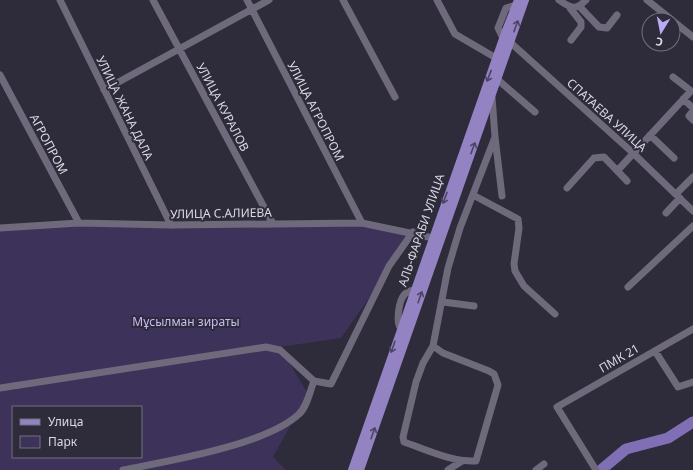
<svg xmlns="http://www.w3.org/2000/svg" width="693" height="470" font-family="'Noto Sans',sans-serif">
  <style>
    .green { fill: #3d325a; fill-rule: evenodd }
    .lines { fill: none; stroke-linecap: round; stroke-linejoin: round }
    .river { stroke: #816fb5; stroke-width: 11 }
    .minor { stroke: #6e6a7c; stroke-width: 7 }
    .major { stroke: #9483c3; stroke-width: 8 }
    .oneway { stroke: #4d4563 }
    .labels { text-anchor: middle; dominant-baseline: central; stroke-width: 4; stroke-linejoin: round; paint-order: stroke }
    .street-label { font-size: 12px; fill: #dbd9e3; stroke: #2e2b3a }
    .park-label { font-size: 12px; fill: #c8bbf5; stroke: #2e2b3a }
  </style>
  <rect width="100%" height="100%" fill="#2e2b3a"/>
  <path class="green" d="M79,223H362L416,231L341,338L280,347L308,394L273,457L286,470H0V228ZM13,407H141V457H13Z"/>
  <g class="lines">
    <path class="river" d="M601,470L626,449L668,438L693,422"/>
    <path class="minor" d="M60,0L171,225
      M153,0L273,224
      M247,0L362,223
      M343,0L395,97
      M437,0L455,34L496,58
      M559,0C570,8 576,11 586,0
      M647,0L672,20
      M516,5L506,8L498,28L503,38L510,42L633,153L693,211
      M580,7L599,27L607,28L617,15
      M570,8L581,22V27L571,40
      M673,21L693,37
      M0,75L79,223
      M497,79L535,112
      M104,90L269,0
      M492,97L495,137L502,196
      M683,99L693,108
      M693,111L689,116L693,120
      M650,135L674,158
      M618,170L691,91L673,77
      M567,188L594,158L604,157L627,181
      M676,194L693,177
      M473,195L518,219L519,228L514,264L515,271L524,286L555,314
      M666,213L680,198
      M0,228L79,223L171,225L362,223L438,239
      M628,287L693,226
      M443,302L474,306
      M400,327C396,321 399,301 404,295C406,292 410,291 413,290
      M433,346L443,353L489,371L494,374L498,385L476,461C452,462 427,450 404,442L403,437L416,382L423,363L433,346L448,268L460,228L495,137
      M655,351L678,387L693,382
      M0,388L266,347L280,350L314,381L331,384L389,266L413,232
      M123,470C169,461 266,445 299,414C307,407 310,391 314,381
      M448,470L462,461
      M536,470L544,464
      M596,470L557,407L693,329"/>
    <path class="major" d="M352,470L505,33L518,0
      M360,470L525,0"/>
  </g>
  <defs><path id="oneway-shaft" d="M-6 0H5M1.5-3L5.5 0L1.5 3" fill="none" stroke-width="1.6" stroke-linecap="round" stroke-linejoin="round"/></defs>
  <g class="oneway">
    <use href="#oneway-shaft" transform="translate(516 26) rotate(-70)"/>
    <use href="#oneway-shaft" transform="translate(489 76) rotate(111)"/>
    <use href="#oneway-shaft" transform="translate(473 148) rotate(-70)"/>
    <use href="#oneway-shaft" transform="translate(445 198) rotate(110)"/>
    <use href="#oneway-shaft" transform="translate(420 297) rotate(-71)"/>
    <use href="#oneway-shaft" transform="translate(393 347) rotate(109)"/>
    <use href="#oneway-shaft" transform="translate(373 433) rotate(-71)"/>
  </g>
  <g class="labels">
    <g class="street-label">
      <text transform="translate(223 107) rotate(62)">УЛИЦА КУРАЛОВ</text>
      <text transform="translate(125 108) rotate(64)">УЛИЦА ЖАНА ДАЛА</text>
      <text transform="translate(316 111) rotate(63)">УЛИЦА АГРОПРОМ</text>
      <text transform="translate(607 115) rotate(42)">СПАТАЕВА УЛИЦА</text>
      <text transform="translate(49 144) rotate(62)">АГРОПРОМ</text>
      <text transform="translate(221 213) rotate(-1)">УЛИЦА С.АЛИЕВА</text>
      <text transform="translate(421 230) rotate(-71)">АЛЬ-ФАРАБИ УЛИЦА</text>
      <text transform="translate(619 358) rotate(-30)">ПМК 21</text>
    </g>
    <g class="park-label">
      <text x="186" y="321">Мұсылман зираты</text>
    </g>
  </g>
  <rect x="12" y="406" width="130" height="52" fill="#2e2b3a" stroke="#73717e"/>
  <rect x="20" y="419" width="20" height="6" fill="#9483c3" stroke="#73717e"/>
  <text x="48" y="426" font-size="12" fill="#dbd9e3">Улица</text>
  <rect x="20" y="436" width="20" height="12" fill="#3d325a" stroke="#73717e"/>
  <text x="48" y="446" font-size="12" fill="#dbd9e3">Парк</text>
  <g transform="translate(661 32) rotate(190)"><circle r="19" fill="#2e2b3a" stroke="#73717e"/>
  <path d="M0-3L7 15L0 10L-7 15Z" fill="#bcaaf5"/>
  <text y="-6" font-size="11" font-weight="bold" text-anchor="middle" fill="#dbd9e3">С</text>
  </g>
</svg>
